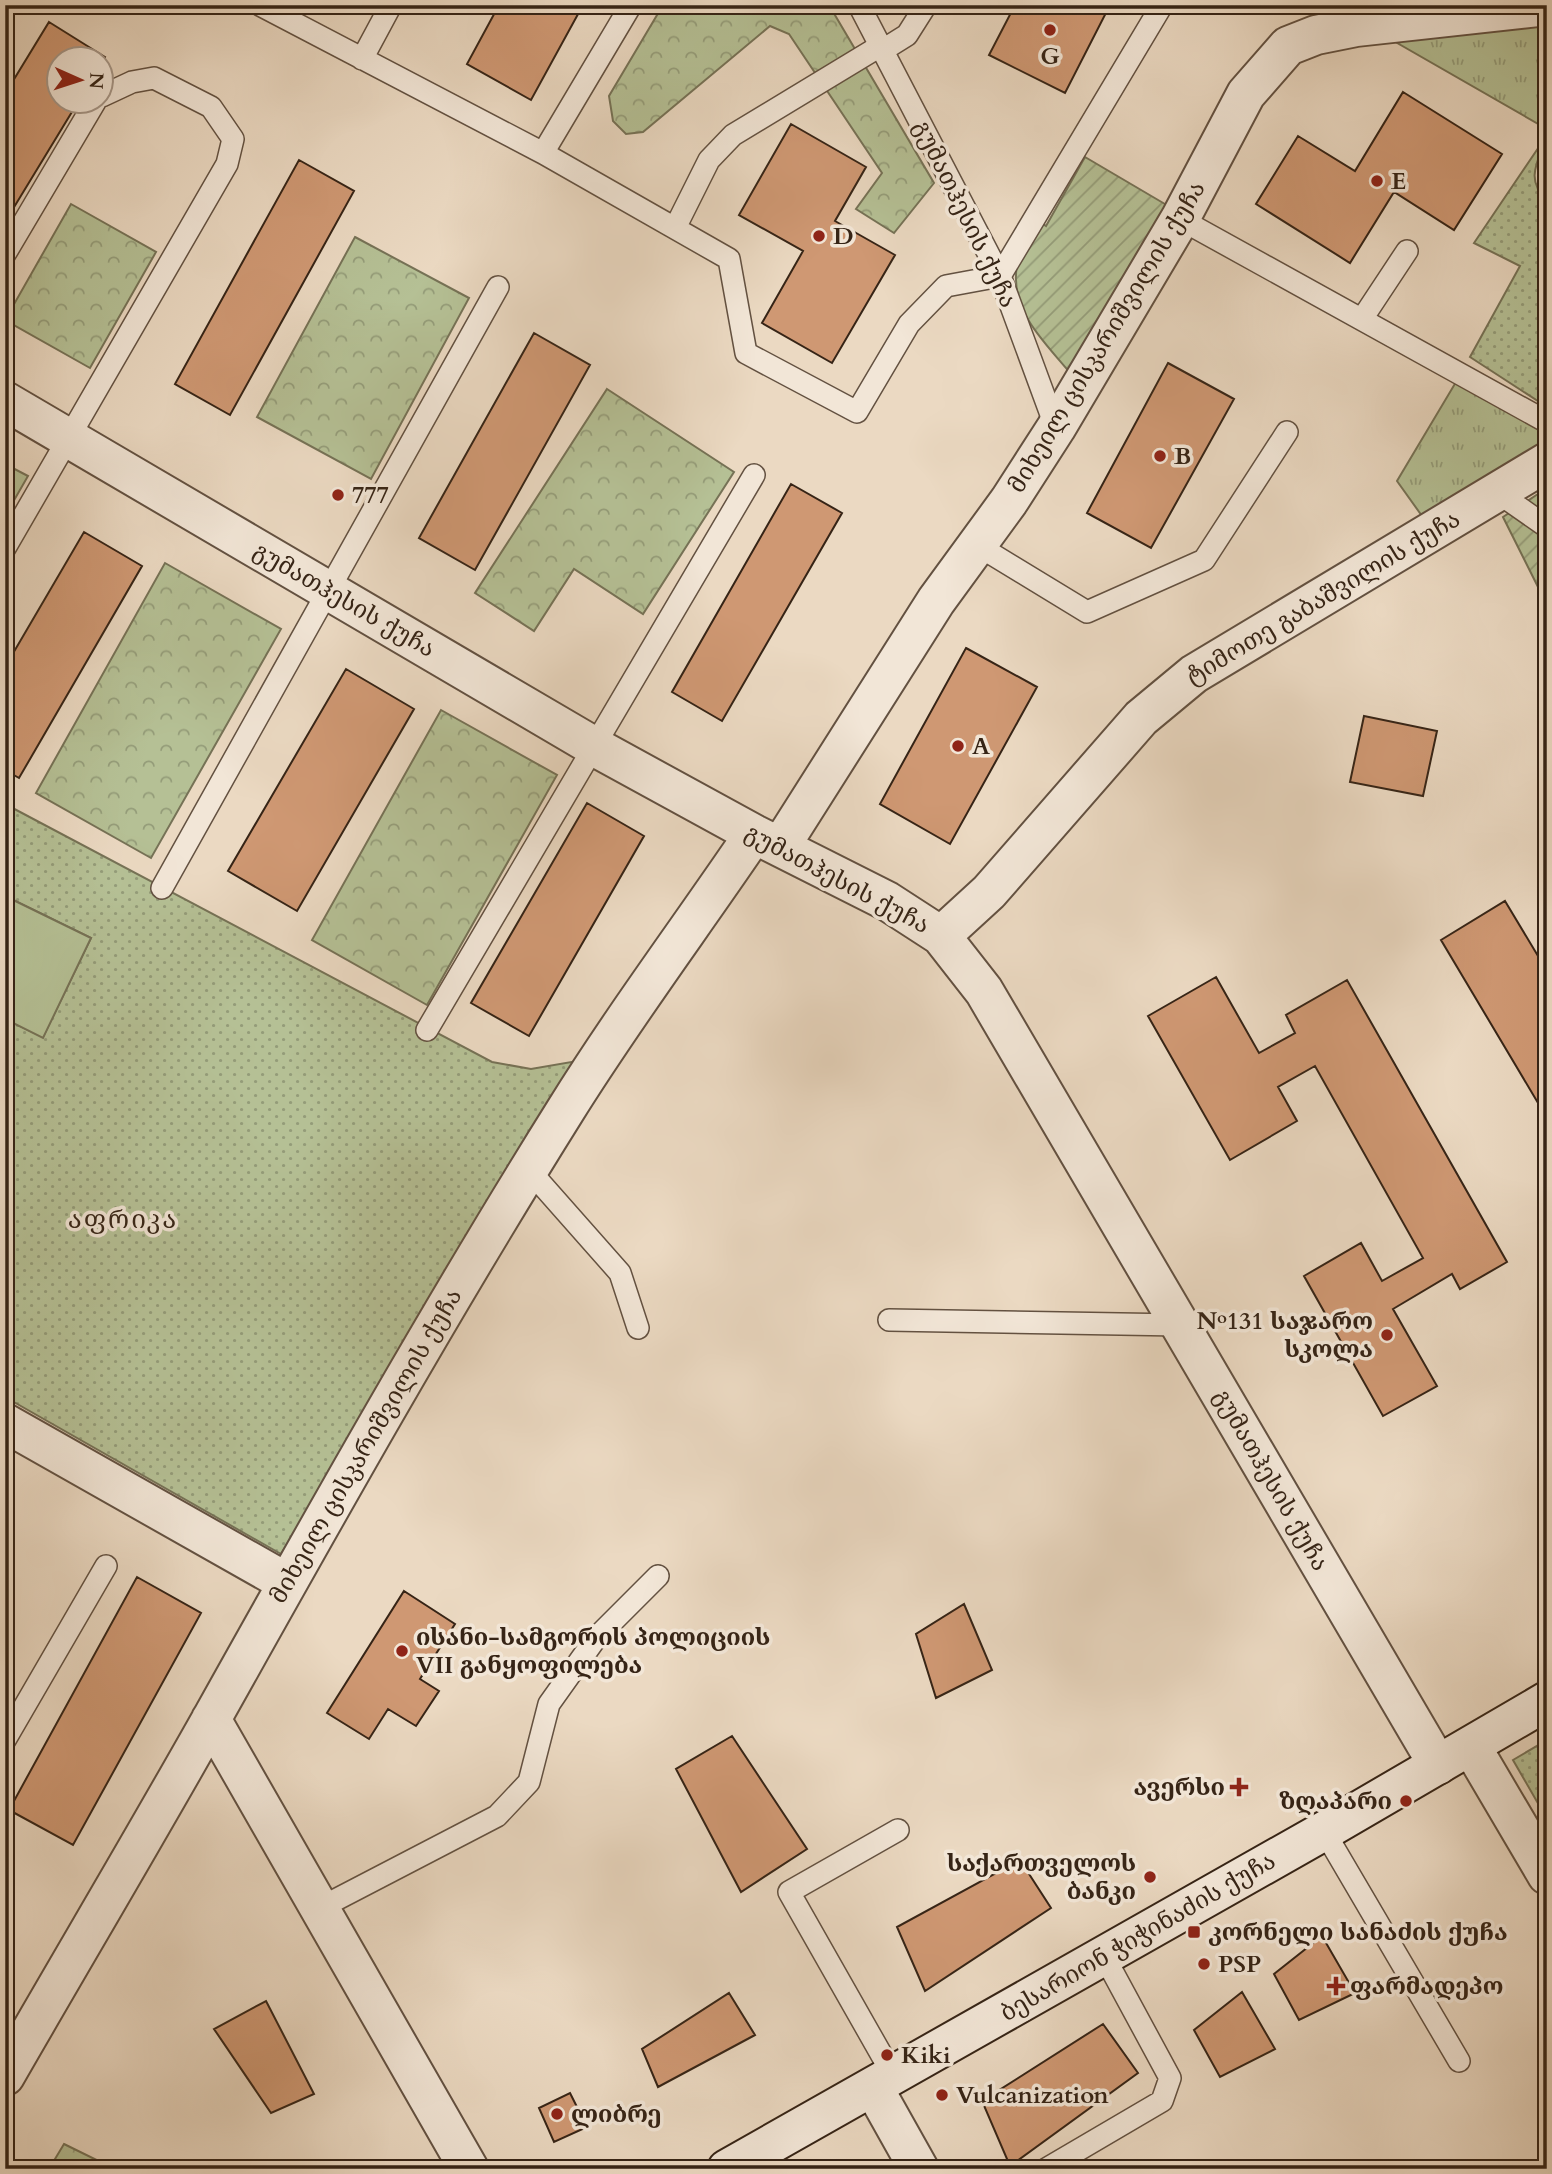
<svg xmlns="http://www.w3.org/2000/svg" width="1552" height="2174" font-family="Cardo,'Noto Serif Georgian',serif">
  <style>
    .grass { fill: url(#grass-tufts); stroke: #767256; stroke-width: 2 }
    .forest { fill: url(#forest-crowns); stroke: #767256; stroke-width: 2 }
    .park { fill: url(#park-dots); stroke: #767256; stroke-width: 2 }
    .garden { fill: url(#garden-furrows); stroke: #767256; stroke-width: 2 }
    .pitch { fill: #b5c095; stroke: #767256; stroke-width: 2 }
    .building { fill: #cf9873; stroke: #362416; stroke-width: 2 }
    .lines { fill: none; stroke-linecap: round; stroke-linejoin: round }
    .lane-casing { stroke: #635141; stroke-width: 24 }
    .street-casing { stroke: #635141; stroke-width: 42 }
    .secondary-casing { stroke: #362416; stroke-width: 42 }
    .lane { stroke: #f2e6d7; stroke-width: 21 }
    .street { stroke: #f2e6d7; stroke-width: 38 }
    .secondary { stroke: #f2e6d7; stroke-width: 38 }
    .poi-dot { fill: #8f2418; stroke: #f2e6d7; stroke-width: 2.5 }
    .labels { text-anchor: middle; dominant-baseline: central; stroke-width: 7; stroke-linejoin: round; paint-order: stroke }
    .poi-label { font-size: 24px; font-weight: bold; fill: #362416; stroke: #f2e6d7; text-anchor: start }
    .street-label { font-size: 24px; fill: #362416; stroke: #f2e6d7 }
    .neighbourhood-label { font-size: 26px; letter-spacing: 2px; fill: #362416; stroke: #f2e6d7 }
  </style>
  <defs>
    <pattern id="grass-tufts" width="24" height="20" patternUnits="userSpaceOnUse" patternTransform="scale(1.75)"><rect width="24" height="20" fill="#b5c095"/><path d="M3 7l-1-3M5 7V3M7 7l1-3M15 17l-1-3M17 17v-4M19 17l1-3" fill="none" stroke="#949c79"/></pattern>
    <pattern id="forest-crowns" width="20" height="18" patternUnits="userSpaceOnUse" patternTransform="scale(1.75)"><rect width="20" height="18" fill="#b5c095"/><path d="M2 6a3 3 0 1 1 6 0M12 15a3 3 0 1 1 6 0" fill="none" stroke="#949c79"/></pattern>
    <pattern id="park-dots" width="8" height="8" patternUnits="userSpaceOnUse" patternTransform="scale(1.75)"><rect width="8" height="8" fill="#b5c095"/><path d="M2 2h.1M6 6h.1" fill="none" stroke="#949c79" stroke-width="1.8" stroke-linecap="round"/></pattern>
    <pattern id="garden-furrows" width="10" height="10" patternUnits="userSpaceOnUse" patternTransform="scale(1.75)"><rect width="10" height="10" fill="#b5c095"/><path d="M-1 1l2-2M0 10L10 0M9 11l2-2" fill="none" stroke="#949c79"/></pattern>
  </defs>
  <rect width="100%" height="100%" fill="#ebd9c2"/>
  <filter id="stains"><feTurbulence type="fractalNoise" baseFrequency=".00286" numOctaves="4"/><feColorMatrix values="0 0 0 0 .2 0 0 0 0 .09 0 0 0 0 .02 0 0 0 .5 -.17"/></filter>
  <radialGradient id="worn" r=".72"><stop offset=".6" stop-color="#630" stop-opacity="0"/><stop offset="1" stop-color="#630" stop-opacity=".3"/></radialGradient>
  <path class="grass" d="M1547,20V129L1385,36Z
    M1456,382L1541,429L1542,444L1532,462L1427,523L1397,481Z"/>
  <path class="forest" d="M663,5H829L934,183L894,233L856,209L882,173L789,34L770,26L643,132L626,134L613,121L609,96Z
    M71,204L156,252L90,368L5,320Z
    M355,237L469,298L371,479L257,417Z
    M607,389L734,472L643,614L574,569L534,631L475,593Z
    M5,464L28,476L5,516Z
    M165,563L281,629L151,858L36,793Z
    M441,710L557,775L427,1005L312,940Z
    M64,2144L111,2167L112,2169H49Z"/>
  <path class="park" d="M1547,135C1540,158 1523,180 1547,199V407L1470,357L1520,266L1474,243Z
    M5,804L492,1062L531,1069L577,1061L281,1554L5,1397V1019L43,1037L91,938L5,896Z
    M1547,1740V1819L1513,1760Z"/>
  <path class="garden" d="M1085,157L1170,207L1071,374C1044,341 1009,311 1017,265C1020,251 1032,234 1039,221L1046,226Z
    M1547,488V605L1503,517Z"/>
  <path class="pitch" d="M5,896L91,938L43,1038L5,1019Z"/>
  <path class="building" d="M499,5H583L531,100L467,64Z
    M1015,5H1110L1065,93L989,55Z
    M49,22L105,57L102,63V60H60V102H78L5,222V94Z
    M1403,92L1502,154L1454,230L1394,192L1350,263L1256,204L1298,136L1355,171Z
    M791,124L866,167L835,221L895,255L832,363L762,323L803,251L739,215Z
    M299,160L354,191L230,415L175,384Z
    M534,333L590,365L475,570L419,538Z
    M1168,363L1234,399L1151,548L1087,513Z
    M791,484L842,513L722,721L672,692Z
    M84,532L142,566L19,778L5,770V667Z
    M966,648L1037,687L950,844L880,804Z
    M346,669L414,709L297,911L228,871Z
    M1364,716L1437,731L1423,796L1350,782Z
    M587,803L644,836L529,1036L471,1003Z
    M1505,901L1547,971V1118L1441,940Z
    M1216,977L1259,1053L1295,1033L1286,1015L1347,980L1507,1262L1460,1289L1452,1274L1393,1309L1437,1386L1383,1416L1304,1276L1361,1243L1382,1281L1423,1258L1315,1066L1278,1087L1297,1121L1230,1160L1148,1016Z
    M137,1577L201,1613L73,1845L9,1810Z
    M404,1591L455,1624L420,1679L439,1691L416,1726L388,1709L369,1739L327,1713Z
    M964,1604L992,1670L936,1698L916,1634Z
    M732,1736L807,1849L741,1892L676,1769Z
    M1020,1860L1051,1908L925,1991L897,1927Z
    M1322,1936L1355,1993L1299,2020L1274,1974Z
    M1242,1992L1275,2049L1220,2077L1194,2030Z
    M729,1993L755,2035L658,2087L642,2049Z
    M266,2001L314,2094L271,2113L214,2029Z
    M1103,2024L1138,2073L1010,2166L982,2101Z
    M570,2093L587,2127L554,2142L539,2108Z"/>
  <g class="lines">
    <defs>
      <path id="lane" d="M260,5L543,153L729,259L746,353L857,412L909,324L946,286L1000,276L1162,5
        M859,5L1000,276L1056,428
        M883,50L907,35L926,5
        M362,59L391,5
        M543,153L631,5
        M1180,219L1547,422
        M675,228L709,160L733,135L880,46
        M5,254L95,102
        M1362,319L1407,251
        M1497,492L1547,527
        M977,545L1087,612L1204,560L1287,432
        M5,548L227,164L233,139L211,107L154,78L132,82L102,96
        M162,888L498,287
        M427,1030L754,475
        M529,1170L620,1273L638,1328
        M889,1320L1180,1325
        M5,1740L106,1566
        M1324,1831L1459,2061
        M320,1908L497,1816L529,1782L549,1704L596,1638L658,1576
        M893,2075L789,1892L898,1830
        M1046,2169L1162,2101L1170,2078L1104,1956"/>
      <path id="street" d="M5,401L595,747L754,834L887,901L941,936L984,991L1438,1765
        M780,847L936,601L1009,501L1056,428L1180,219L1246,94L1288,46L1316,35L1356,27L1547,6
        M941,936L989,892L1141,718L1194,674L1547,462
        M5,1423L286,1582
        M211,1719L469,2169
        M1471,1746L1547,1875
        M5,2076C74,1956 145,1837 213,1716C327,1512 441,1309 565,1111C624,1016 691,927 754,834
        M873,2087L919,2169"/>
      <path id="secondary" d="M727,2169L1324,1831L1547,1701"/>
    </defs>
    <use href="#lane" class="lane-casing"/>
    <use href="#street" class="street-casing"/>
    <use href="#secondary" class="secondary-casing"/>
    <use href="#lane" class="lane"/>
    <use href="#street" class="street"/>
    <use href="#secondary" class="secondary"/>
  </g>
  <g class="poi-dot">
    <circle cx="1050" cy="30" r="7"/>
    <circle cx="1377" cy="181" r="7"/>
    <circle cx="819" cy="236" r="7"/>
    <circle cx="1160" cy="456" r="7"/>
    <circle cx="338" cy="495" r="7"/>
    <circle cx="958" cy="746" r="7"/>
    <circle cx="1387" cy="1335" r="7"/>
    <circle cx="402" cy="1651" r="7"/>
    <path d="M1235.5 1776.5h7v7h7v7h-7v7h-7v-7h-7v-7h7z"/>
    <circle cx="1406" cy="1801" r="7"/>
    <circle cx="1150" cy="1877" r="7"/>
    <rect x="1187" y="1925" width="14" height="14" rx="3.5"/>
    <circle cx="1204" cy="1964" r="7"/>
    <path d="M1332.5 1975.5h7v7h7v7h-7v7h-7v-7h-7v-7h7z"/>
    <circle cx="887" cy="2055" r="7"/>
    <circle cx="942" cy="2095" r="7"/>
    <circle cx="557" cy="2114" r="7"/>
  </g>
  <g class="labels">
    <g class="poi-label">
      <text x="1050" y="56" text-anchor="middle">G</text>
      <text x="1391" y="181">E</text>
      <text x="833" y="236">D</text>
      <text x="1174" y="456">B</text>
      <text x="352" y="495">777</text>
      <text x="972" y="746">A</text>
      <text x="1373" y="1321" text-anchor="end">№131 საჯარო<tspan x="1373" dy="28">სკოლა</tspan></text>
      <text x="416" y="1637">ისანი-სამგორის პოლიციის<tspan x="416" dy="28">VII განყოფილება</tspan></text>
      <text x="1225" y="1787" text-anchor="end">ავერსი</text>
      <text x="1392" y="1801" text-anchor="end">ზღაპარი</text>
      <text x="1136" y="1863" text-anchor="end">საქართველოს<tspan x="1136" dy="28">ბანკი</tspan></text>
      <text x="1208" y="1932">კორნელი სანაძის ქუჩა</text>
      <text x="1218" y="1964">PSP</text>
      <text x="1350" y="1986">ფარმადეპო</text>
      <text x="901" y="2055">Kiki</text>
      <text x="956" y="2095">Vulcanization</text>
      <text x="571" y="2114">ლიბრე</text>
    </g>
    <g class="street-label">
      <text transform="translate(965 214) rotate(64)">გუმათჰესის ქუჩა</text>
      <text transform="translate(1107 337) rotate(-59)">მიხეილ ცისკარიშვილის ქუჩა</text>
      <text transform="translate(1323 598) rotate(-31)">ტიმოთე გაბაშვილის ქუჩა</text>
      <text transform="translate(344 600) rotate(30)">გუმათჰესის ქუჩა</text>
      <text transform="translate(837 879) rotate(28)">გუმათჰესის ქუჩა</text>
      <text transform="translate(366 1446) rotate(-60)">მიხეილ ცისკარიშვილის ქუჩა</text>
      <text transform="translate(1271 1480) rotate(60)">გუმათჰესის ქუჩა</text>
      <text transform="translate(1138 1937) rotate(-30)">ბესარიონ ჭიჭინაძის ქუჩა</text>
    </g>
    <g class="neighbourhood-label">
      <text x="123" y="1219">აფრიკა</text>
    </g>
  </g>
  <rect width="1552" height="2174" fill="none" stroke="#ebd9c2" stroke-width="28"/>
  <rect x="7" y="7" width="1538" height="2160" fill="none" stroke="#362416" stroke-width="3.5"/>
  <rect x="14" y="14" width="1524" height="2146" fill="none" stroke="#362416" stroke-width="2"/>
  <g transform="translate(80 80) rotate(93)"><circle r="33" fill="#f2e6d7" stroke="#a7988a" stroke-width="2"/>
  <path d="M0-5L12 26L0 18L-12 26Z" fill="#8f2418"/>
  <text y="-10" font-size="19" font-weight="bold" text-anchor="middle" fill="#362416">N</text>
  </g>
  <rect width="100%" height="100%" filter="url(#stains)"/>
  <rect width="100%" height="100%" fill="url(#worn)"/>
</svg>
